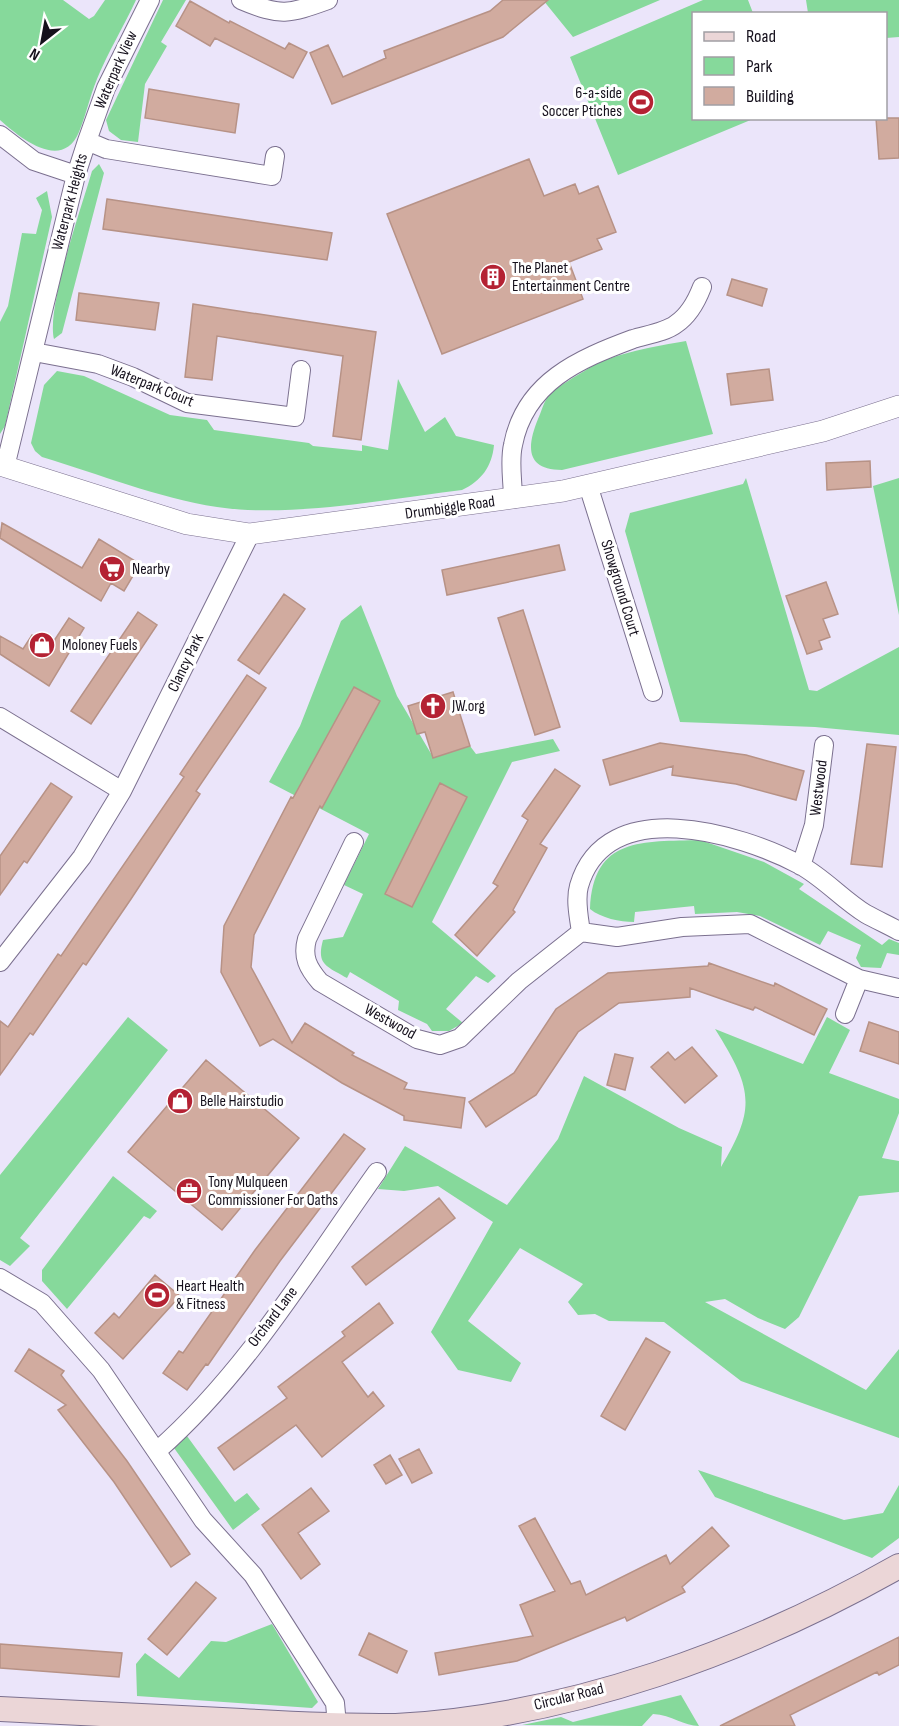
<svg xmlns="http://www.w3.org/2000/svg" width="899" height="1726" font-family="'Sofia Sans Condensed',sans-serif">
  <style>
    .green { fill: #86d99b }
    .building { fill: #d1ab9f; stroke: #b79286; stroke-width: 1.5 }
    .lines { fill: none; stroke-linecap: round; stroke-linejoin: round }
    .minor-casing { stroke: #7b708f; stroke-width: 20 }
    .tertiary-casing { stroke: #7b708f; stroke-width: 22 }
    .secondary-casing { stroke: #7b708f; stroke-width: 26 }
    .minor { stroke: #fff; stroke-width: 18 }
    .tertiary { stroke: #fff; stroke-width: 21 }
    .secondary { stroke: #ebd6d7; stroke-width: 24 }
    .labels { text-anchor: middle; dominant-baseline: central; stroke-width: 6; stroke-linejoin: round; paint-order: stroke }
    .street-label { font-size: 16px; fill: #15101c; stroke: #fff }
    .poi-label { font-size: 16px; fill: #15101c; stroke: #fff; text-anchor: start }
  </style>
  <rect width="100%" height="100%" fill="#ebe5fa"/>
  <path class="green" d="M0,0H63L89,19L94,16L105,0H136C124,26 108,52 97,79C90,96 86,115 79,132C62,172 20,138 0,120Z
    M163,0H186L161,42L167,46L145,84L138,142L121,140L109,131L106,120Z
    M543,0H660L573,37Z
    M703,0H748L753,13L694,14V118L753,119L618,175L570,57Z
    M806,0H899V37L886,38V14L808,13Z
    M99,164L104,173L62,333L54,339C46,308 82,206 92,171Z
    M47,191L52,217L5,426L0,434V322L8,306L22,233L36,234L42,210L36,198Z
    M686,341L713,434L562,470C525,470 527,446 538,419C541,413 543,404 547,398C555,387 577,376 589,368C614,353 657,346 686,341Z
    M57,371L84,376L170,415L207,420L214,430L309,443L313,446L362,451V445L388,450L398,379L425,432L445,417L456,436L494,445C492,467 481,481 462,490C390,499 288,518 217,507C158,498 99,474 42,457L35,451L31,443L44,385Z
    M746,478L809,690L817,691L899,647V735L815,727L680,722L625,531L630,513L743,484Z
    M899,478V615L873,486Z
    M361,605L397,696L433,757L470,746L476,754L553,739L560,751L512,762L432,922L496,976L488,983L476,976L446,1009L463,1023L449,1031H432L427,1024L398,1010L399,1001L350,972L347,978C327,966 316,965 323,940L343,937L363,894L344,885L369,834L269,782L300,726L341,621Z
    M700,840L764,862L804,884L799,889L882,945L889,939L899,943V955L887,953L881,968L861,967L856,958L861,945L828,931L820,945L760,916L737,912L695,914L694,906L635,912L634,922C620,922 601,918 590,909C593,836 643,842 700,840Z
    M128,1017L168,1050L20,1238L30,1246L10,1266L0,1260V1175Z
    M827,1017L850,1030L829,1073L899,1099V1113L882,1158L899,1161V1192L859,1196L799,1317L785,1329L758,1318L725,1299L705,1302L866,1390L899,1349V1438L741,1381L664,1322L609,1321L595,1314L578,1315L568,1302L583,1284L520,1248L468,1321L521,1363L511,1382L458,1370L431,1332L493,1222L438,1186L404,1191L378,1189L405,1146L507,1205L558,1139L584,1076L679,1128L722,1147L721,1167C757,1107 752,1088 715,1029L803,1064Z
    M113,1176L157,1211L150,1219L144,1216L67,1309L42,1281V1270Z
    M187,1436L235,1502L247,1493L260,1509L233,1530L174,1448Z
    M698,1470L844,1520L883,1513L899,1485V1538L872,1558L715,1497Z
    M272,1624L318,1702L312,1708L137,1696L136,1664L145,1653L179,1678L211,1641L226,1642Z
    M681,1695L699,1726C684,1726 672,1715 653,1714L642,1726L522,1725L561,1717L573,1722Z"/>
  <path class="building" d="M503,0H548L503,37L332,104L310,53L328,45L343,77L386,58L384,51L490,11Z
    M190,1L229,23L230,21L285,49L289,43L307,52L293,78L215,38L210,46L176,26Z
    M149,89L239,104L235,133L145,118Z
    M876,118H899V158L879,159Z
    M529,159L544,196L575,184L579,194L598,186L616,232L597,239L602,249L569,262L583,299L442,354L387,214Z
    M107,199L332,233L327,260L103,229Z
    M732,279L767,289L762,306L727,295Z
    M79,293L159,303L155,330L76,320Z
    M193,304L376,332L361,440L333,436L343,356L217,336L212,380L185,377Z
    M769,369L773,400L731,405L727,374Z
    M870,461L871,487L827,490L826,463Z
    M2,523L82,568L99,539L140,564L124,591L111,583L101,601L0,538Z
    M559,545L565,570L447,595L442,570Z
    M826,582L838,614L823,619L830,637L819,641L822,649L807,654L786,596Z
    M284,594L305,609L259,674L238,660Z
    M523,610L560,727L535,735L498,618Z
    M138,612L157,625L91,724L71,711Z
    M69,618L84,628L49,686L0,654V636L23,649L32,635L50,647Z
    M247,675L266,688L196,791L200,794L131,899L86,965L83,963L33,1035L30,1033L0,1075V1021L8,1027L58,954L61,956L184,777L180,774Z
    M354,687L380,701L322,808L320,806L254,935L251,967L292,1043L305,1023L354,1053L352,1055L407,1083L404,1089L465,1098L461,1128L404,1120V1116L342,1083L273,1039L260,1046L221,972L224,926L291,797L293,798Z
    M453,692L470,746L433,758L425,732L417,734L408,706Z
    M660,743L746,755L804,771L796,800L736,784L672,775L673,766L610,785L603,760Z
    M867,744L896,747L882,867L851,864Z
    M555,769L580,786L540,844L547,848L513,910L515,912L477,956L455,935L498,886L493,883L528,820L522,816Z
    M51,783L72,797L27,863L24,861L0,895V856Z
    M440,783L467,797L412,907L385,894Z
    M709,963L774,986L775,983L827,1009L814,1035L755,1007L753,1010L690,988V997L619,1003L578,1032L536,1095L486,1127L469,1102L514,1073L556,1009L608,973L708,966Z
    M869,1022L899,1032V1064L860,1051Z
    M692,1047L717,1076L685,1103L651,1067L668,1052L675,1060Z
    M615,1054L633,1058L625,1090L607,1085Z
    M206,1060L299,1138L222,1230L128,1152Z
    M344,1134L365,1149L280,1261L208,1365L206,1364L187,1390L163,1373L179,1351L183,1353L255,1250Z
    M439,1198L455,1218L366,1285L352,1267Z
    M155,1275L180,1296L123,1359L95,1333L114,1313L119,1318Z
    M379,1303L393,1323L342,1362L368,1397L373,1392L384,1406L322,1457L296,1425L234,1470L218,1448L287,1398L278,1387L345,1336L342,1332Z
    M646,1338L670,1352L625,1430L601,1416Z
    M29,1349L64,1371L61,1375L127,1461L190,1554L171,1567L114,1482L58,1410L66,1405L15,1371Z
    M419,1449L432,1473L412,1483L399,1459Z
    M390,1455L402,1475L386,1484L374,1465Z
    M311,1488L329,1511L298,1533L320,1564L301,1579L262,1525Z
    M535,1518L571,1584L580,1581L586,1595L666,1555L670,1564L712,1527L729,1546L682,1587L685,1592L627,1621L625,1617L517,1661L439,1675L435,1653L533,1636L520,1605L555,1591L519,1526Z
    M196,1582L216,1598L167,1655L148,1639Z
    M369,1633L407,1651L397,1673L359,1655Z
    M899,1637V1665L879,1675L877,1672L790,1715L795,1726H720Z
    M0,1644L122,1653L119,1677L0,1668Z"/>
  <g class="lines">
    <defs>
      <path id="minor" d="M241,0C281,17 289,14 328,0
        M0,135L34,161L76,175
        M87,141L106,88L150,0
        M34,352L98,364L133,377L187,403L295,417L301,370
        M5,467L76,175L87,141L106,149L272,176L275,156
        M588,485L653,692
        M513,499C513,482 509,462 513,445C525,382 579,359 633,339C646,335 666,332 676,324C688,316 697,300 702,287
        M0,717L122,791
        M354,842L307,939C302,957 308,968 320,982L417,1039L440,1045L460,1038L519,981L581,932C579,918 575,900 579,886C606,793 740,833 800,865C824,878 843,900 866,914C877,920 888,925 899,931
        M801,866L814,825L824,745
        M581,932L617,937L682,927L750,924L859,979L898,988
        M0,962L82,857L122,791L250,534
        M845,1014L859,979
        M0,1278L42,1303L101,1370L203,1520L253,1575L335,1703L337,1725
        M157,1451C246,1373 309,1267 377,1172"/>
      <path id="tertiary" d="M0,465L187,524L250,534L563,491L823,431L899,406"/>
      <path id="secondary" d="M0,1709C81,1713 162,1717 242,1721C293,1724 345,1726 396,1726C569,1717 749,1651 899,1566"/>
    </defs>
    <use href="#minor" class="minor-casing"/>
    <use href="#tertiary" class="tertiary-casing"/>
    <use href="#secondary" class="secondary-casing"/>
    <use href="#minor" class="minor"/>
    <use href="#tertiary" class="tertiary"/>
    <use href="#secondary" class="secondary"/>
  </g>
  <defs>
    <symbol id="stadium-disc" viewBox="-11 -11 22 22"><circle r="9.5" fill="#b42233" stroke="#fff"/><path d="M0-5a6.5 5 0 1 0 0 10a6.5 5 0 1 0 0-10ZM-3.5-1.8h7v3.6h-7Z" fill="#fff"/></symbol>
    <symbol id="building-disc" viewBox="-11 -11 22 22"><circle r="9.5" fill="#b42233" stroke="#fff"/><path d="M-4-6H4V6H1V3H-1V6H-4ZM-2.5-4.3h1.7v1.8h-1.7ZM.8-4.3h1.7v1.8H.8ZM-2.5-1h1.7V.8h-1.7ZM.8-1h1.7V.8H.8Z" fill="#fff"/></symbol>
    <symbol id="supermarket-disc" viewBox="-11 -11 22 22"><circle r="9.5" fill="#b42233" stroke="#fff"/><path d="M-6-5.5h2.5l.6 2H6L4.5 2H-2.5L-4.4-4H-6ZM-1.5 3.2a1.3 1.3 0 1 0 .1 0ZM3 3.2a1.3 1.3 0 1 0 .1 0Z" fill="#fff"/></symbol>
    <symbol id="shop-disc" viewBox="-11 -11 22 22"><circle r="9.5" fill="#b42233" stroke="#fff"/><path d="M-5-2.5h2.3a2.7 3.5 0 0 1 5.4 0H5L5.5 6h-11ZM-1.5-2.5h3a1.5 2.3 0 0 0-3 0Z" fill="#fff"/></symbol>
    <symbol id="church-disc" viewBox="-11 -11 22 22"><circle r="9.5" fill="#b42233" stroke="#fff"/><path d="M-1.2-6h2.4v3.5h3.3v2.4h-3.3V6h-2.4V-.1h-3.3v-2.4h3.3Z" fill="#fff"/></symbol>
    <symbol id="office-disc" viewBox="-11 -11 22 22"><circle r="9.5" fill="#b42233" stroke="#fff"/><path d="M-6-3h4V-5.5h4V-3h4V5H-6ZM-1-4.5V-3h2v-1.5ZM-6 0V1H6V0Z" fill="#fff"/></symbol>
  </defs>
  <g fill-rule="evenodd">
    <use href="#stadium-disc" x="626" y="87" width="30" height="30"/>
    <use href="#building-disc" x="478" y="262" width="30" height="30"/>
    <use href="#supermarket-disc" x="97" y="554" width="30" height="30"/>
    <use href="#shop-disc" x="27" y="630" width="30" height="30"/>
    <use href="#church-disc" x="418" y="691" width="30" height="30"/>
    <use href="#shop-disc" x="165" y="1086" width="30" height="30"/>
    <use href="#office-disc" x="174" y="1176" width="30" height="30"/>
    <use href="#stadium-disc" x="142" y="1280" width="30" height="30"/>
  </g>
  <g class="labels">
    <g class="street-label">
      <text transform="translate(116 70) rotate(-66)">Waterpark View</text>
      <text transform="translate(70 202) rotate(-75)">Waterpark Heights</text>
      <text transform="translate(152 386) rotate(22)">Waterpark Court</text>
      <text transform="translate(450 508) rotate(-8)">Drumbiggle Road</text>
      <text transform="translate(620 588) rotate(73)">Showground Court</text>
      <text transform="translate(186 663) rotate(-64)">Clancy Park</text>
      <text transform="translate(819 788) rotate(-83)">Westwood</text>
      <text transform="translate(390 1022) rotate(29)">Westwood</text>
      <text transform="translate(273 1317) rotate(-53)">Orchard Lane</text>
      <text transform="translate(569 1697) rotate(-14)">Circular Road</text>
    </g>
    <g class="poi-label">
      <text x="622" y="93" text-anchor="end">6-a-side<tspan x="622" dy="18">Soccer Ptiches</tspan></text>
      <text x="512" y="268">The Planet<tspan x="512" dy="18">Entertainment Centre</tspan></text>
      <text x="132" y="569">Nearby</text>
      <text x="62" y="645">Moloney Fuels</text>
      <text x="452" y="706">JW.org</text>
      <text x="200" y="1101">Belle Hairstudio</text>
      <text x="208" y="1182">Tony Mulqueen<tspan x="208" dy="18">Commissioner For Oaths</tspan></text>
      <text x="176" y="1286">Heart Health<tspan x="176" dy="18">&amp; Fitness</tspan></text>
    </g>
  </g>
  <rect x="692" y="12" width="195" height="108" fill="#ffffff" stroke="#a19fa4" stroke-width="1.5"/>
  <rect x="704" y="32" width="30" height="9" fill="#ebd6d7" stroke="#a19fa4" stroke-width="1.5"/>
  <text x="746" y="42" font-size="18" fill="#15101c">Road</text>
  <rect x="704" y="57" width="30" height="18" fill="#86d99b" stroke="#a19fa4" stroke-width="1.5"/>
  <text x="746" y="72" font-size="18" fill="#15101c">Park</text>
  <rect x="704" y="87" width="30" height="18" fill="#d1ab9f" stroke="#a19fa4" stroke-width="1.5"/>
  <text x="746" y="102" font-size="18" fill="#15101c">Building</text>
  <g transform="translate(42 42) rotate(211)" stroke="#ffffff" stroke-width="4.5" paint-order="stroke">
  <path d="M0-4.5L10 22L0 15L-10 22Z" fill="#15101c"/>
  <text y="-9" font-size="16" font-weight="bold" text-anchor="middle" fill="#15101c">N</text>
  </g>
</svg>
